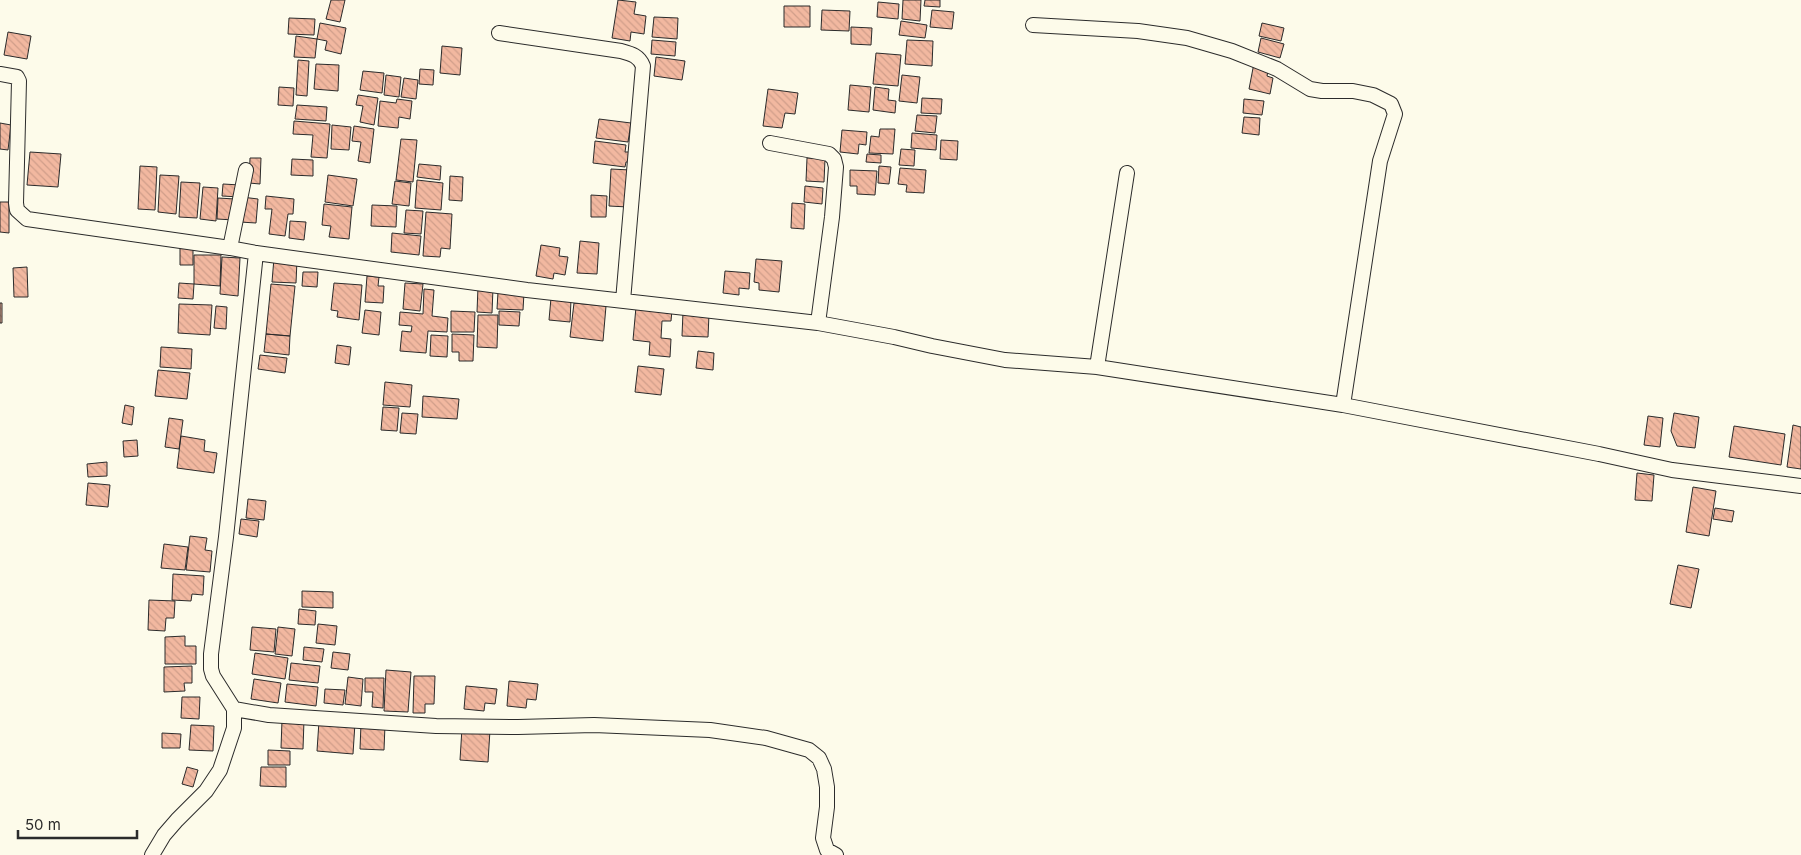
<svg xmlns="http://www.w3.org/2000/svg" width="1801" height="855" font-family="Inter,sans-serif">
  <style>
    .building { fill: url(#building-back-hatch); stroke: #2b2b2b }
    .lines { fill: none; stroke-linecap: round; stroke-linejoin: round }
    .street-casing { stroke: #2b2b2b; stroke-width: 16 }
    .street { stroke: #fdfbea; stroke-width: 14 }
  </style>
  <defs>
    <pattern id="building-back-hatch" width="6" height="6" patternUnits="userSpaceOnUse" patternTransform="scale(1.25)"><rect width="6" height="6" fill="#f2b8a0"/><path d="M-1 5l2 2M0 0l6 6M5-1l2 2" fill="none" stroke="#d09e8a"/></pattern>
  </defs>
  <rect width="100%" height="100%" fill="#fdfbea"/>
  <path class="building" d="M331,0H345L340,22L326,19Z
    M618,0L636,2L634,14L646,16L644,34L631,32L630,41L612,38Z
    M903,0H921L920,21L902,19Z
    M925,0H940V7L924,6Z
    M878,2L899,4L898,19L877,17Z
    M784,6H810V27H784Z
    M822,10L850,11L849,31L821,30Z
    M932,10L954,12L952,29L930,27Z
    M654,17L678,18L677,39L652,37Z
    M289,18L315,19L314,35L288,34Z
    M901,21L927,25L925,38L899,35Z
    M320,23L346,28L341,54L325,50L327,41L317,39Z
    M1262,23L1284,28L1281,41L1259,36Z
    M851,27L872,28L871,45L851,44Z
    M8,32L31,36L27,59L4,55Z
    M296,36L317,39L315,58L294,57Z
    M1261,38L1284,44L1280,58L1258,52Z
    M652,40L676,42L675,56L651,54Z
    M907,40L933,41L932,66L905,64Z
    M442,46L462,48L460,75L440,73Z
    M876,53L901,55L898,86L873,84Z
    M656,57L685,61L682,80L654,76Z
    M298,60L309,61L307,96L296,95Z
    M1254,63L1269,66L1267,76L1273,78L1270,94L1249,89Z
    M316,64L339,65L338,91L314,89Z
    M420,69L434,70L433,85L419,84Z
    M363,71L384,73L382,93L360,90Z
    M386,75L401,77L399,97L384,95Z
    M902,75L920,77L917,103L899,101Z
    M404,78L418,80L416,99L401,97Z
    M850,85L871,87L869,112L848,110Z
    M279,87L294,88L293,106L278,105Z
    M875,87L889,89L888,100L896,101L895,113L873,110Z
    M768,89L798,93L795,114L785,113L782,128L763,126Z
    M358,95L378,98L374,125L360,122L363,106L356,105Z
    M922,98L942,99L941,114L921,113Z
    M397,99L412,101L410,119L399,117L398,128L378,126L380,101L396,103Z
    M1244,99L1264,101L1262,115L1243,113Z
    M297,105L327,107L326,121L295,119Z
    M917,115L937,116L935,133L915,131Z
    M1244,117L1260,118L1259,135L1242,133Z
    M599,119L631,123L628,142L596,138Z
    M294,121L330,124L327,158L311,157L313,135L293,134Z
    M0,123L11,125L8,150L0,149Z
    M332,125L351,127L349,150L331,149Z
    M354,126L374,129L370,163L358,161L361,142L352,141Z
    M880,129H895L893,154L869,153L871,136L879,137Z
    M842,130L867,132L866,145L859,144L858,154L840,152Z
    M912,133L937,135L936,150L911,148Z
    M401,139L417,140L413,182L396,180Z
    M941,140L958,141L957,160L940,159Z
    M595,141L626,145L625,152H631L629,162H626L625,167L593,163Z
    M901,149L915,150L914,166L899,165Z
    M30,152L61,154L58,187L27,185Z
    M867,154L881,155V163L866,162Z
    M250,158H261L260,184L249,183Z
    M807,158L825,159L824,182L806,181Z
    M292,159L313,160V176L291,175Z
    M419,164L441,166L440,180L417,177Z
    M140,166L157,167L155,210L138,209Z
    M879,166L891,167L889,184L878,183Z
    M900,168L926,170L924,193L906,192L907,185L898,184Z
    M611,169L630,170L628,207L609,206Z
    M850,170L877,171L875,195L857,194V186H850Z
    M160,175L179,176L176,214L158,212Z
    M328,175L357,179L353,206L325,202Z
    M450,176L463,177L462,201L449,200Z
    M417,180L443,183L441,210L415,208Z
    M395,181L411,183L409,206L392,204Z
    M181,182L200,183L197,218L179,217Z
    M223,184L240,185V197L222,196Z
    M805,186L823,188L822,204L804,202Z
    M203,187L218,188L216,221L200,219Z
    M591,195L607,196L606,217H591Z
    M266,196L294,199L293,214H288L285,236L269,234L272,209H265Z
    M242,197L258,199L256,223L240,222Z
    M218,198L235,199L234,220L217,219Z
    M0,202H9V233L0,232Z
    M792,203L805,204L804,229L791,228Z
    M324,204L352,207L349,239L329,237L331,226L322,225Z
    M372,205L397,206L396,227L371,226Z
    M406,210L423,211L421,234L404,233Z
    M426,212L452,214L450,249L441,248L440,257L423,256Z
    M290,221L306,222L304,240L289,238Z
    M392,233L421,236L419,255L391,252Z
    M580,241L599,243L597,274L577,273Z
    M541,245L560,248L559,256L568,257L565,275L554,273L553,279L536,276Z
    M180,248H193V265H180Z
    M194,255H221L220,286L194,284Z
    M222,257L240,258L238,296L220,294Z
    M274,258L297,260L296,283L272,282Z
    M756,259L782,261L779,292L759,290V283L754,282Z
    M27,267L28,297H14L13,268Z
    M725,271L750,273L749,289L739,288V295L723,293Z
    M303,272H318L317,287L302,286Z
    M367,276L379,277L378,286H384L383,303L365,302Z
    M179,283L194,284L193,299L178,298Z
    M334,283L362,285L359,320L337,317L338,311L331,310Z
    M405,283L423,284L420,311L403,309Z
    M271,284L295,286L290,336L266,334Z
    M478,287L493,288L492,313L477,312Z
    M424,289L434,290L432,316L448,318L447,332L428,331L426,353L400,351L402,331L411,332L412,326L399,325L400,312L423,314Z
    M498,292L524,293L523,310L497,309Z
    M551,298L571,300L570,322L549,320Z
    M0,303H2V323H0Z
    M574,303L606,306L603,341L570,337Z
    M179,304L212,305L210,335L178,333Z
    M216,306L227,307L226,329L214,328Z
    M636,307L672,310L671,321H662L661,338L671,339L670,357L649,355L650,342L633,340Z
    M365,310L381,312L379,335L362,333Z
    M451,311L475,312L474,332H451Z
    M499,311L520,312L519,326L499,325Z
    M683,312L709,314L708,337L682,336Z
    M478,315H498L497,348L477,347Z
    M266,334L290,336L289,355L264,352Z
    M452,334L474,335L473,361H459V352H452Z
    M431,335L448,336L447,357L430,356Z
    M337,345L351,347L349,365L335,363Z
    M161,347L192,349L191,369L160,367Z
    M698,351L714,353L713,370L696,368Z
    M260,355L287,358L285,373L258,369Z
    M638,366L664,369L661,395L635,392Z
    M158,370L190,373L187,399L155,396Z
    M385,382L412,385L410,407L383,405Z
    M423,396L459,399L457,419L422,417Z
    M125,405L134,407L132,425L122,423Z
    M383,407L399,408L397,431L381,430Z
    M402,413L418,414L416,434L400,433Z
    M1674,413L1699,417L1695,448L1677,446L1671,431Z
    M1648,416L1663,418L1660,447L1644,445Z
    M169,418L183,420L179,449L165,447Z
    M1793,425L1801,427V469L1787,467Z
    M1734,426L1785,434L1781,465L1729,457Z
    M181,436L205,440L204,451L217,453L214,473L177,468Z
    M137,440L138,456L124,457L123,441Z
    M107,462V476L88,477L87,464Z
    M1637,473L1654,475L1652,501L1635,500Z
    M88,483L110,485L108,507L86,505Z
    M1693,487L1716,491L1709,536L1686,532Z
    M248,499L266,501L264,520L246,518Z
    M1715,508L1734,511L1732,522L1713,519Z
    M241,519L259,521L257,537L239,534Z
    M190,536L207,538L205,550L212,551L210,572L186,570Z
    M164,544L188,547L185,570L161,568Z
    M1678,565L1699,569L1691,608L1670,604Z
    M173,574L204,576L203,595L192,594L191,601L172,600Z
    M302,591L333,592V608L302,607Z
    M149,600L175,601L174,618H166L165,631L148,630Z
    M299,609L316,611L315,625L298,624Z
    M318,624L337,626L335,645L316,643Z
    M252,627L276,629L274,652L250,650Z
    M278,627L295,629L292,656L275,654Z
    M185,636V646H196V664H165V637Z
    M304,647L324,649L322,662L303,660Z
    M333,652L350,654L348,670L331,668Z
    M255,653L288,658L285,679L252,674Z
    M291,663L320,666L318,683L289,680Z
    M192,666V683H184L185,691L164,692V667Z
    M386,670L411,672L408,712L384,711Z
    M414,676H435L434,704H425V713H413Z
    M348,677L363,679L361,706L345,704Z
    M365,678H384L383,708L372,707L373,692H365Z
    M254,679L281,683L278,703L251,699Z
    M509,681L538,684L536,700L527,699L526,708L507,706Z
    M287,684L318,687L316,706L285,702Z
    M466,686L497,689L495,704L485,703L484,711L464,709Z
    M325,689L345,690L343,705L324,703Z
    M182,697H200L199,719L181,718Z
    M282,720H304L303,749L281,748Z
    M319,721L355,723L353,754L317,751Z
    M361,724L385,725L384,750L360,749Z
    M191,725L214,726L213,751L189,750Z
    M462,728L490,730L488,762L460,760Z
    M162,733L181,734L180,748H162Z
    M268,750L290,751V765H268Z
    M187,767L198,770L193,787L182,784Z
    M261,767H286V787L260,786Z"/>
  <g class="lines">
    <defs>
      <path id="street" d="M1033,25L1138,31L1187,38L1232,51L1277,69L1310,89L1322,91H1353L1373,95L1391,104L1395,114L1380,161L1343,405
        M499,33L621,51C632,54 639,56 643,66L623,301
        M0,74L17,77L19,81L16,203L17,210L27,219L230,248L256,253L527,290L818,323L894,337L932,346L1005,360L1097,367L1343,405L1599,454L1672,470L1801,486
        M770,143L829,154L834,159L836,167L832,217L818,323
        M230,248L246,170
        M1097,367L1127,173
        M234,709L269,715L436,726L518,727L594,725L710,730L766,738L809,750L819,758L824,769L827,787V807L823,838L827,850L836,855
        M152,855L164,835L177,820L206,791L220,770L234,728V709L213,676L211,669V654L226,537L256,253"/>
    </defs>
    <use href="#street" class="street-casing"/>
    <use href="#street" class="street"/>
  </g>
  <path d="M18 830v8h119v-8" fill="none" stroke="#2b2b2b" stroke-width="2.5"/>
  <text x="25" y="830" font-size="15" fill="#2b2b2b" stroke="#fdfbea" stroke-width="4" paint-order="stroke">50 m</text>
</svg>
